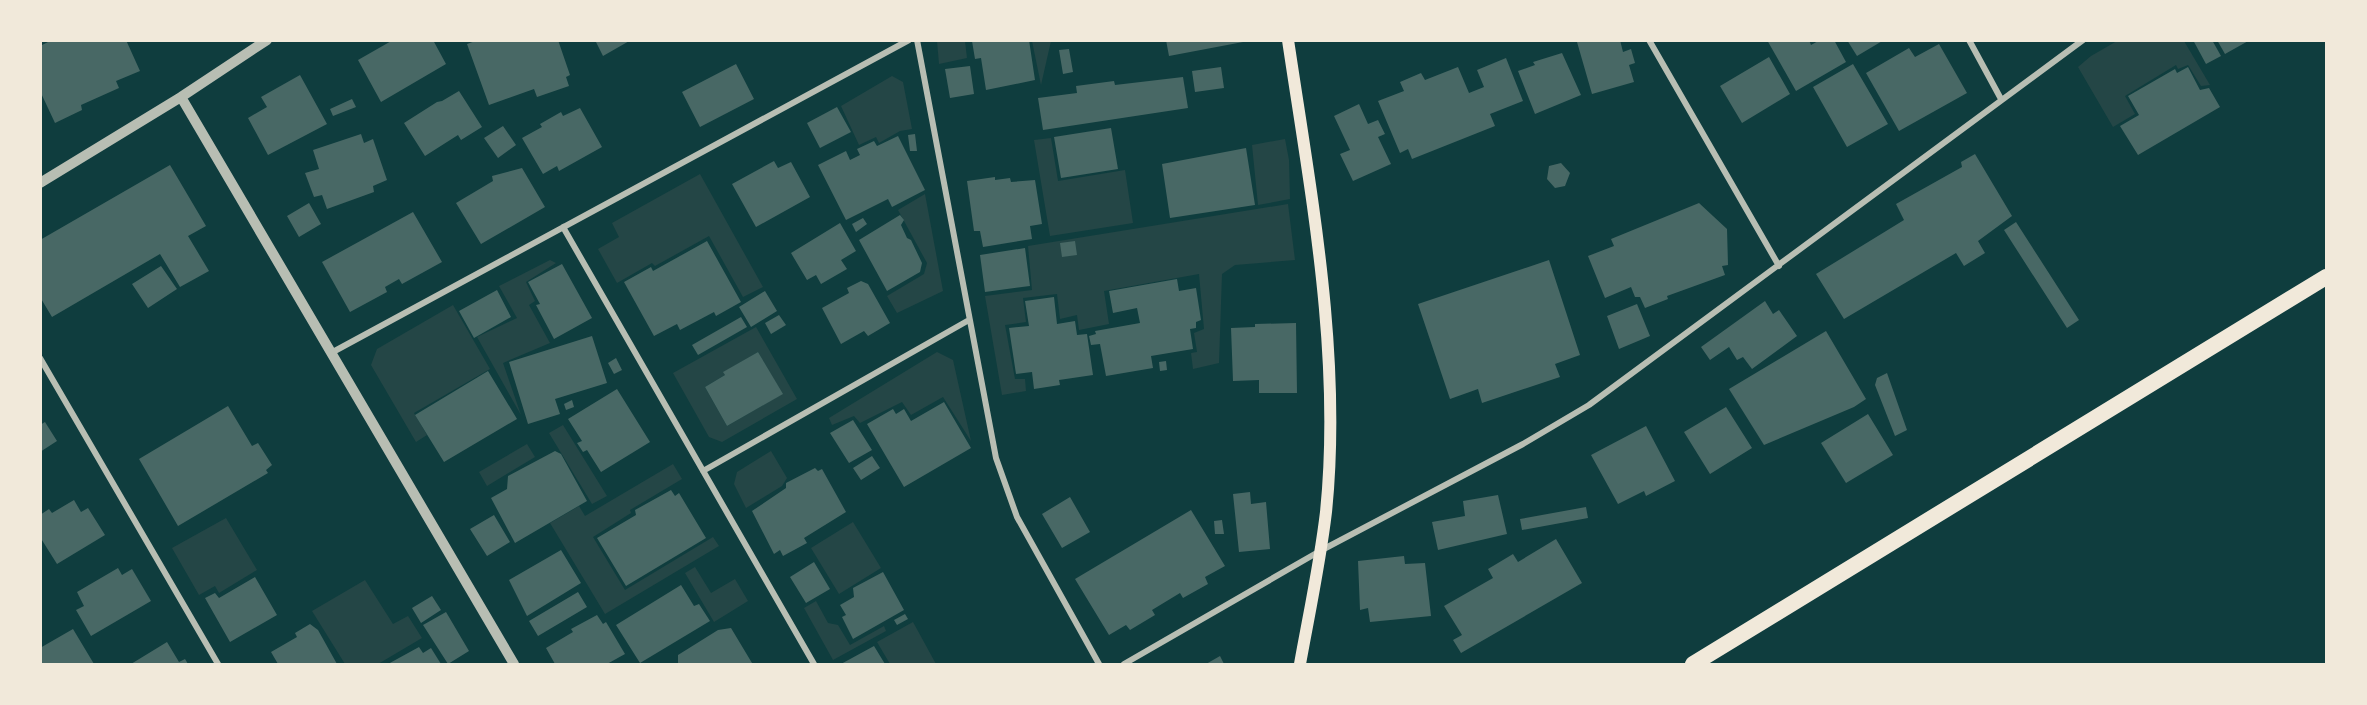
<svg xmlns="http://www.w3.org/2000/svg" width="2367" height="705" font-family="'Exo 2',sans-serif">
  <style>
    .green { fill: #244646; fill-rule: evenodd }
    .building { fill: #486865 }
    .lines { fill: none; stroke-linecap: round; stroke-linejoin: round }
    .minor { stroke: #b8beb3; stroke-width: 6 }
    .tertiary { stroke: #b8beb3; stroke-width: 10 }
    .secondary { stroke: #f1e9da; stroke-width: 12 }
    .trunk { stroke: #f1e9da; stroke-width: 16 }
  </style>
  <rect width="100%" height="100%" fill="#0f3d3e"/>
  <path class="green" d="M937,41H965L967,58L939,64Z
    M1032,41H1051L1041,85Z
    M2117,41H2184L2210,85L2201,86L2188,65L2178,69L2176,65L2125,96L2135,114L2113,127L2078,67L2091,56Z
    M892,76L903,82L912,129L900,131L879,143L876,137L859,145L841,106Z
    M1051,138L1058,181L1125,170L1133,223L1050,236L1034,140Z
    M1285,139L1289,160L1290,199L1258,205L1252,145Z
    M700,174L763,287L743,297L709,236L655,266L652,263L617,283L598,249L619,237L612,223Z
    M925,194L943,291L897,313L887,296L924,274L927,263L898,210Z
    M1288,204L1295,260L1235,265L1222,274L1219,363L1193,369L1191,353L1197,352L1194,333L1204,329L1199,274L1104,291L1109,324L1079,330L1077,315L1060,319L1057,294L1023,298L1026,322L1005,325L1015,379H1025L1026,391L1002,395L985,296L1032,290L1028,246Z
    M550,260L556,263L526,282L535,301L529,305L550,343L503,363L521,415L477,337L517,318L499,286Z
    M453,305L490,369L414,413L427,435L416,442L371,365L377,349Z
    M756,327L797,399L722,442L709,437L673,373ZM758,352L782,394L727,426L705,387L725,375L724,372Z
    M937,352L953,360L971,441L943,397L911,415L902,402L860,423L854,416L832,425L829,418Z
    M563,425L607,496L592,504L549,433Z
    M527,444L535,457L487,486L479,472Z
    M771,451L787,478L782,486L746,508L734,484L737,472Z
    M673,464L682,479L630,510L631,513L593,537L625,590L713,537L719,546L605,614L550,523L579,506L585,516Z
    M226,518L257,570L219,593L215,586L199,595L172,548Z
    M853,522L881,568L839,594L811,548Z
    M695,567L711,593L735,579L748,601L714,622L685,573Z
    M365,580L393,624L408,616L422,638L378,664H345L312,611Z
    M816,601L828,623L838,625L850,645L884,626L886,631L833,660L804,608Z
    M913,622L936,664H890L877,642Z"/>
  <path class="building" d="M52,40H95L96,42L126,40L140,71L116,81L119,88L81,105L82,110L55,123L40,91V46Z
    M393,40H433L446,64L381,102L358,60Z
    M478,40H558L570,75L566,77L569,86L537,97L534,89L489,105L467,44Z
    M595,40H631L603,56Z
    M977,40H1029L1035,80L986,90L981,58L975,59L972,41Z
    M1166,40H1243V42L1169,56Z
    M1583,40H1620L1623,52L1631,49L1635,63L1629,65L1634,82L1592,94L1577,42Z
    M1767,40H1809L1811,45L1820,40H1834L1846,62L1796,91Z
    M1847,40H1884L1857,56Z
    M2193,40H2212L2221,56L2206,64Z
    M2217,40H2250L2225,54Z
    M1939,44L1967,93L1899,131L1866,73L1909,48L1915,57Z
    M1069,49L1073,72L1063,74L1059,50Z
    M1562,53L1581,95L1535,114L1518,71L1535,65L1533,62Z
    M1769,57L1790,94L1742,123L1720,86Z
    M1506,58L1523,101L1490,114L1495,126L1412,159L1408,149L1400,153L1378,101L1404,91L1400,82L1421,73L1425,80L1458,67L1469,93L1484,87L1477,70Z
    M736,64L754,99L700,127L682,92Z
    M1853,64L1888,124L1847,147L1813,87Z
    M970,66L974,94L950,98L945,69Z
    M1221,67L1224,88L1195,92L1192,71Z
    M2188,67L2200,90L2209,88L2220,107L2138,155L2120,126L2139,115L2128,96L2175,69L2177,73Z
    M300,75L327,124L268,155L248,118L267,107L261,97Z
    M1183,77L1188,108L1043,130L1038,98L1077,93L1076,86L1114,81L1115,85Z
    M459,91L482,127L461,140L458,135L425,156L404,123L437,102L442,101Z
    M352,99L356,107L333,116L330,109Z
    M1359,104L1368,124L1378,120L1385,134L1378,137L1391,164L1353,181L1340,154L1350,150L1334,116Z
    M837,107L851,132L820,148L807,123Z
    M580,108L602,147L559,171L557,166L543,174L522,138L542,127L540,124L561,112L563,116Z
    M503,126L516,145L498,158L484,138Z
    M1111,128L1118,169L1061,178L1054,137Z
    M361,134L364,143L373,139L387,180L373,186L374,192L327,209L322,195L314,197L305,173L319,169L313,150Z
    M915,134L917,151H910L908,135Z
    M898,136L925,190L892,207L888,199L846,220L818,165L846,151L850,160L860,155L857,149L874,141L877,146Z
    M1246,148L1255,205L1170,218L1162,164Z
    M1975,154L2012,216L1978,241L1985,253L1964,266L1956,253L1844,319L1816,274L1904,220L1896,204L1962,167L1961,162Z
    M774,161L778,168L791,162L810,197L756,227L732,184Z
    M1561,163L1570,173L1565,186L1555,188L1547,179L1549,166Z
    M170,165L206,226L188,236L209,271L180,287L160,254L52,317L40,297V240Z
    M522,168L545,207L481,244L456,203L493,181L492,176Z
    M995,177V180L1010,178L1011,182L1035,180L1042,224L1030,226L1032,239L983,247L980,231H974L967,181Z
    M309,203L321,224L299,237L287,216Z
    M1699,203L1727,229L1728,265L1722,266L1725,275L1667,296L1668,299L1645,308L1640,297H1635L1631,287L1605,298L1588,256L1614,246L1611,239Z
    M413,212L442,262L402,284L399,279L385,287L387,292L350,312L322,262Z
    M900,215L904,220L901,225L907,238L911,240L922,263L920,272L887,291L859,240Z
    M863,218L867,224L856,232L852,224Z
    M2016,222L2079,320L2067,328L2004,230Z
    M840,223L856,251L841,260L847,269L821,284L816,275L807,280L791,253Z
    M707,241L741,302L716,316L714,312L680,330L677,324L654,336L624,282L651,267L653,271Z
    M1075,241L1077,255L1062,257L1060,243Z
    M1025,248L1030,286L985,292L980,255Z
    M1549,260L1580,355L1555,364L1560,377L1482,403L1478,389L1450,399L1418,304Z
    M562,264L592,318L554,339L536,305L540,304L528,282Z
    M161,266L177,289L148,308L132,284Z
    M1177,279L1179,291L1196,288L1201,320L1196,322V328L1190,329L1193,349L1151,356L1153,368L1106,376L1100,344L1091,345L1089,336L1096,334L1095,331L1140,323L1137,308L1113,313L1109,291Z
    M861,281L868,284L890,323L868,336L864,331L841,344L822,308L849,293L847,288Z
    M497,290L511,317L474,338L459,311Z
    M765,291L777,311L751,327L739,307Z
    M1054,297L1057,324L1075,321L1077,335L1087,334L1093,375L1059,380L1060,385L1034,389L1032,372L1016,374L1009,328L1029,326L1025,301Z
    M1765,301L1773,314L1779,310L1797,336L1752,369L1743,357L1737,360L1729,347L1710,360L1701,347Z
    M1637,304L1650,336L1619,349L1607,316Z
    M779,315L786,325L771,334L765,323Z
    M741,317L747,327L698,355L692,345Z
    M1296,323L1297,393H1259V380L1233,381L1231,328L1255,327V324Z
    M1826,331L1866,399L1854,407L1764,445L1729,389Z
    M592,336L607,383L555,399L560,414L528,424L509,362Z
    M758,352L783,394L727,426L705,387L725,375L723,372Z
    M616,358L622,370L614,374L608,363Z
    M1166,361L1167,370L1160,371L1159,362Z
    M488,371L517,419L444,462L415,415Z
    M1887,373L1907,430L1895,436L1875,385L1877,378Z
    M617,389L650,442L601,472L587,450L583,452L577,443L582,441L568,419Z
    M572,400L574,407L566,410L564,404Z
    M944,402L971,448L904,487L867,424L893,409L896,414L904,409L911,421Z
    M228,406L252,446L258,443L272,465L266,470L268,473L178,526L139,459Z
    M1726,407L1752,448L1710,474L1684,432Z
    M1868,414L1893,455L1846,483L1821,443Z
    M853,420L872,450L849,463L830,433Z
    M45,422L57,441L40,452V425Z
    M1646,426L1675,481L1646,496L1644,491L1618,504L1591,455Z
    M555,451L561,454L587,501L515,543L491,498L507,489L508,476Z
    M872,456L880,468L861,480L853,468Z
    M815,468L818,471L822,469L846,512L804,538L807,543L783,556L780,550L774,554L752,511L786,488V483Z
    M671,490L675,496L679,493L706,538L626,586L597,538L636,515L635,510Z
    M1250,492L1251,504L1266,502L1270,549L1239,552L1233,494Z
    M1498,495L1507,534L1438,550L1432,522L1465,516L1463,501Z
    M1070,497L1090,532L1062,548L1042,514Z
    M74,500L81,512L88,508L105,535L57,564L40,537V515L49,509L52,513Z
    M1586,507L1588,518L1522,530L1520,519Z
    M1191,510L1225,566L1205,577L1208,584L1183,598L1180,593L1152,610L1155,615L1130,630L1126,625L1109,635L1075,579Z
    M494,515L510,542L487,556L470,529Z
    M1222,520L1224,534H1215L1214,521Z
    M1556,539L1582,583L1461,653L1453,640L1462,635L1444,606L1493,578L1488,569L1513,554L1518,562Z
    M561,550L581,583L527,616L509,580Z
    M1404,556L1405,564L1425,563L1431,616L1370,622L1368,608L1360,610L1358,561Z
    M814,562L830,589L806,603L790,577Z
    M118,568L122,575L132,569L151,601L91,636L76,610L84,606L77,592Z
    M883,572L904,610L853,639L842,617L846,615L840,605L854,597L853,588Z
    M255,577L277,615L230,642L205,598L215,593L219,598Z
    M681,585L694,606L699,604L710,621L640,663L616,625Z
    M578,592L587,607L538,636L529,621Z
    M432,596L441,610L421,623L412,608Z
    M446,612L469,651L448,664L423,625Z
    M905,614L908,619L897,625L894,620Z
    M597,615L603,624L606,622L625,654L607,664H555L546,648L573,632L571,629Z
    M310,624L318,630L337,664H278L271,652L297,637L295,633Z
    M731,628L752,663L675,664L678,663V655L718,630Z
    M73,629L94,664H40V648Z
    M167,642L179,662L185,659L188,664H131Z
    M874,646L885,664H841Z
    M419,647L423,653L431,648L441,664H388Z
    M1220,656L1224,664H1206Z"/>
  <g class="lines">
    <path class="minor" d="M917,40L996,458L1017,517L1099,664
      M1649,40L1779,266
      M1969,40L2001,99
      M563,227L814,664
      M331,353L909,40
      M40,358L218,664
      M703,471L969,320
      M1124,664L1320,551L1523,444L1589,405L2083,40"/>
    <path class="tertiary" d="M181,97L514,664
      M40,183L181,97L267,40"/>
    <path class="secondary" d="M1288,40C1311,195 1342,355 1326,512C1320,563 1309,614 1300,664"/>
    <path class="trunk" d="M1693,664L2326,277"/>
  </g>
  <rect width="2367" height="705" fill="none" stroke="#f1e9da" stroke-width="84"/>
</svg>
